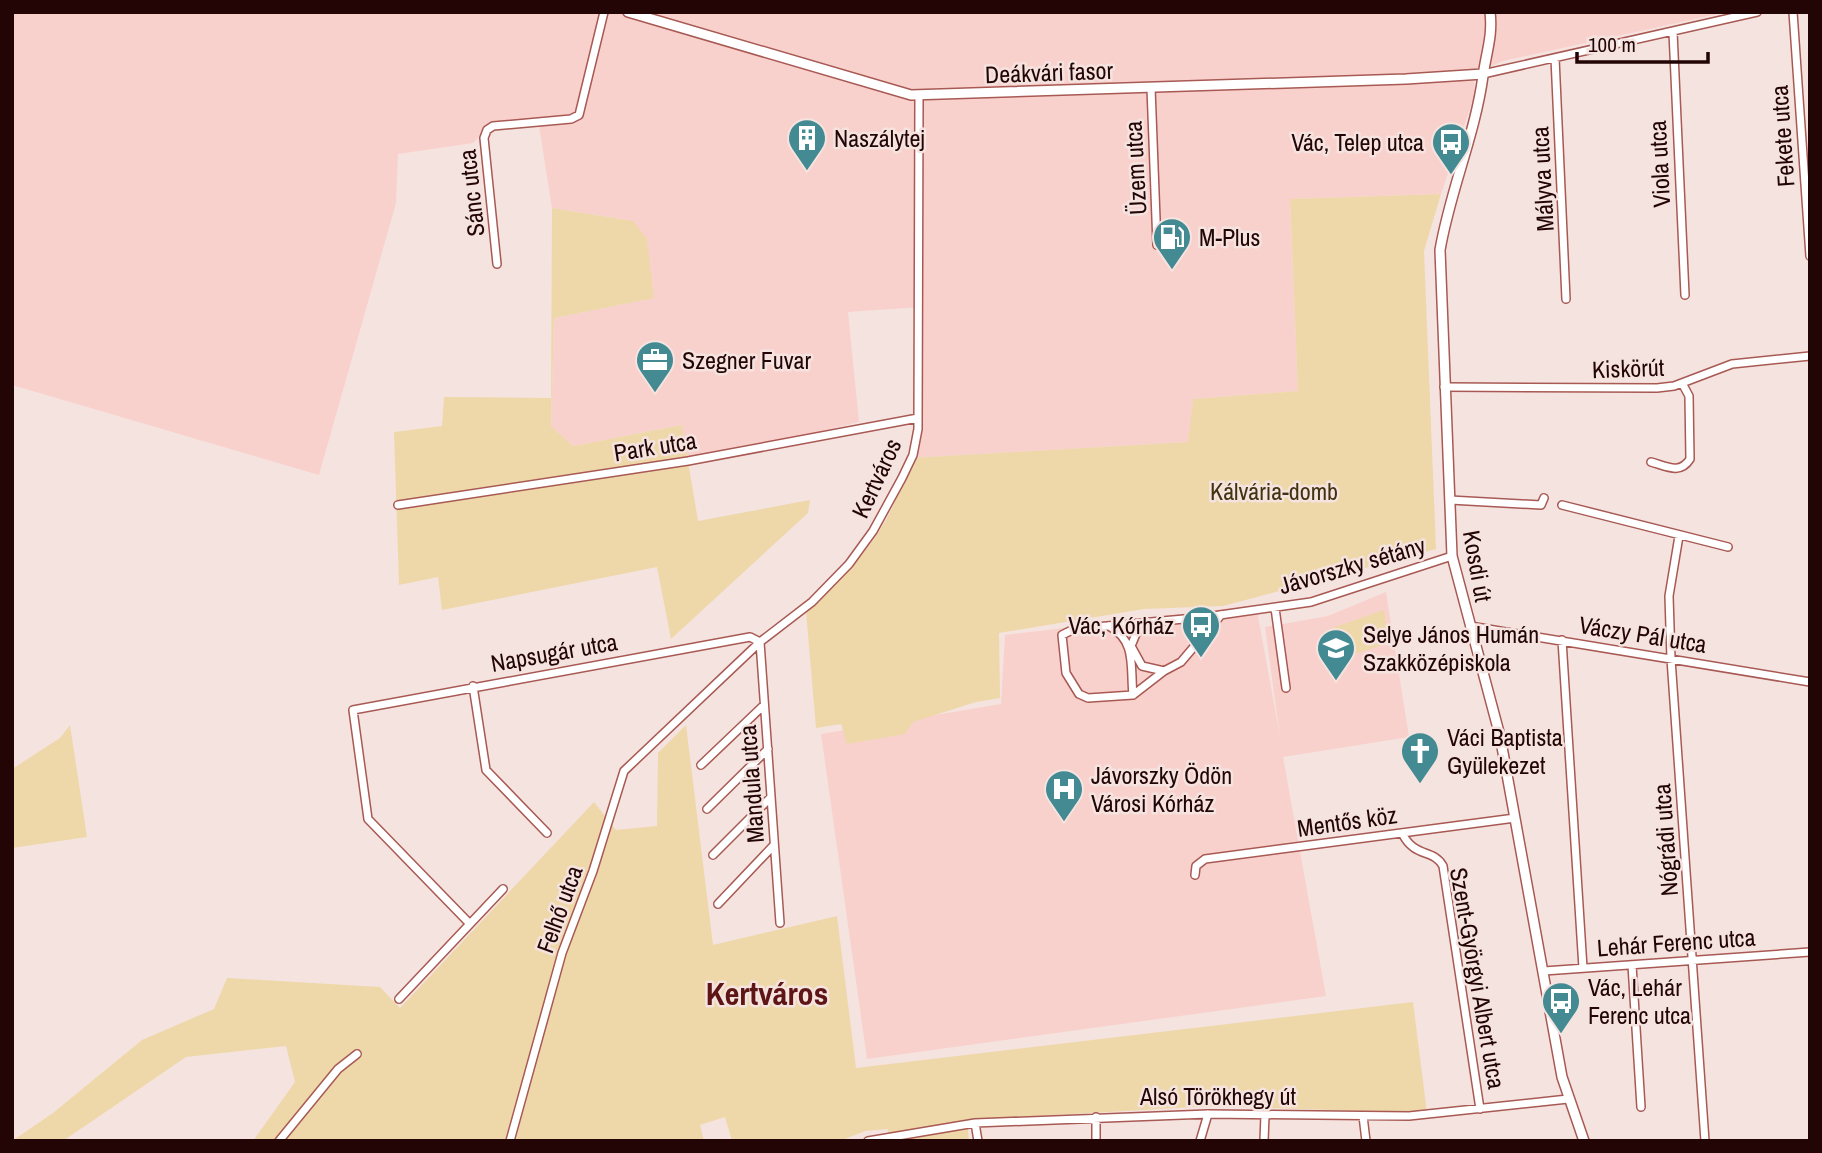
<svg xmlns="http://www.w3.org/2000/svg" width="1822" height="1153" font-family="'Archivo Narrow',sans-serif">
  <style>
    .built { fill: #f9d1cc }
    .green { fill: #eed8a9 }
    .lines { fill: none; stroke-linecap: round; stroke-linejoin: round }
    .minor-casing { stroke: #a85953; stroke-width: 10 }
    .tertiary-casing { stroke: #a85953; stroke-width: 12 }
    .minor { stroke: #fff; stroke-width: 7 }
    .tertiary { stroke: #fff; stroke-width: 9 }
    .labels { text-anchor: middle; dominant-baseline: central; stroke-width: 5; stroke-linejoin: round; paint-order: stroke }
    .street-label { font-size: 24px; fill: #220504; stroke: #f5e3e0 }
    .poi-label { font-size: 24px; fill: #220504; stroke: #f5e3e0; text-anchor: start }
    .park-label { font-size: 24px; fill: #413310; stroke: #f5e3e0 }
    .district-label { font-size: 32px; font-weight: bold; fill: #5e1515; stroke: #f5e3e0 }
  </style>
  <rect width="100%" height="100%" fill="#f5e3e0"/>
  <path class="built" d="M12,12H1727L1503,61L1474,74L1475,94L1441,194L1290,199L1298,391L1193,399L1189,442L911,458L921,307L848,312L859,422L688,463L682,425L573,446L551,426L554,318L653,298L633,221L552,208L539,126L491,124L473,143L398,154L396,203L319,475L12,385Z
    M1386,592L1409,737L1283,757L1326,996L867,1059L821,734L1001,704L1005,635L1256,605L1280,737L1265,627L1328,616Z"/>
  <path class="green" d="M1441,194L1424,251L1436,549L1223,606L1144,609L999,633L1000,698L976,702L913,722L905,734L847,744L841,724L816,728L806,611C862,560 889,531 911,458L1188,442L1193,399L1298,391L1290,199Z
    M552,208L633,221L647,239L654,298L554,318L551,426L573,446L682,425L698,521L810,500L808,513L671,639L657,567L442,610L438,577L399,585L394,432L442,426L444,397L551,398Z
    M1384,610L1389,643L1335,660L1332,628Z
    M70,725L87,837L12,848V769L60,738Z
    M686,725L713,945L837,916L856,1068L1413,1002L1427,1113L1212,1106L987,1119L967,1121L969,1141H890L888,1129L865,1131L840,1141H732L725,1117L700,1125L704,1141H253L295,1082L286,1046L186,1057L63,1141H12L53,1113L142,1040L214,1009L227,978L380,987L400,1008L594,802L616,830L657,826L658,753Z"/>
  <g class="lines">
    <defs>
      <path id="minor" d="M1793,12L1810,256
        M1673,32L1685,295
        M1555,58L1566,299
        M1483,74L1757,12
        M1151,88L1157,245
        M497,264L484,138L487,130L493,126L571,119L579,115L604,12
        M1444,387L1657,388L1674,386L1732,364L1810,356
        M1651,462C1666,466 1680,475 1690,459L1689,396L1682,383
        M1450,500L1541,505L1544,498
        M398,505L688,461L918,418
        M1562,505L1728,547
        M1679,536L1669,596L1671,659L1705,1141
        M1275,608L1286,688
        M1147,622L1136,634L1131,646L1142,666L1164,671L1181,662L1221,615
        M1109,626C1137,641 1130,667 1133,695
        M1470,626L1810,682
        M1562,640L1583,968
        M760,642L780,923
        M1164,671L1133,695L1088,698L1079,694L1066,673L1062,635L1074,629L1206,617L1311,602L1452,556
        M473,686L486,770L547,833
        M701,765L764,705
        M707,809L768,749
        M1402,833C1415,859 1433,848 1443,866L1480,1109
        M713,855L771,797
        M1195,875L1196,866L1205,859L1515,818
        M718,904L774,845
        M470,924L368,819L353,710L750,637L760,642
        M1632,965L1641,1107
        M1544,971L1810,952
        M399,999L503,889
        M1363,1116L1366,1141
        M1096,1117V1141
        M975,1123L978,1141
        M279,1141L338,1069L357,1054
        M510,1141L562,953L593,871L624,771L760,642L812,602L849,564L873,531L902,478L913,455L918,429L919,95
        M868,1141L975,1123L1208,1114L1409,1116L1568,1099
        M1200,1141L1208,1114
        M1264,1141L1265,1115"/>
      <path id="tertiary" d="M628,12L911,95L1406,79L1483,74
        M1490,12C1493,36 1486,53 1483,76C1475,135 1450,191 1440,250L1452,556L1500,736L1562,1077L1584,1141"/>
    </defs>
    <use href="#minor" class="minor-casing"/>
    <use href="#tertiary" class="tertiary-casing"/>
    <use href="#minor" class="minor"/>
    <use href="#tertiary" class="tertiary"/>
  </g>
  <defs>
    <symbol id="building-pin" viewBox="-11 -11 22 30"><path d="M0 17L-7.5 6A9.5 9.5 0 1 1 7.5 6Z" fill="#438a92" stroke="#f5e3e0"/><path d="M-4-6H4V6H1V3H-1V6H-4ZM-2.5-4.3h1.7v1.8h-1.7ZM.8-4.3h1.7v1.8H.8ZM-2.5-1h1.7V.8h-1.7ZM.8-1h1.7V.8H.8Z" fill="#fff"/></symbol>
    <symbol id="bus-pin" viewBox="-11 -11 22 30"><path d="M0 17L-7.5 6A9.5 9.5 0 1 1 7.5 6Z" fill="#438a92" stroke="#f5e3e0"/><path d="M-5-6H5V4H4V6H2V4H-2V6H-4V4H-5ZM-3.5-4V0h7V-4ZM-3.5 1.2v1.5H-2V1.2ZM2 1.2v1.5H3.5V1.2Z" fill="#fff"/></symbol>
    <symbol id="fuel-pin" viewBox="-11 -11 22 30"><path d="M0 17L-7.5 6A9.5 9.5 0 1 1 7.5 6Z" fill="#438a92" stroke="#f5e3e0"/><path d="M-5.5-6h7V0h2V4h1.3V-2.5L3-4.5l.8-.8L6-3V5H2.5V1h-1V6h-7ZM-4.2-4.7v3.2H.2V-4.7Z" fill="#fff"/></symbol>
    <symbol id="office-pin" viewBox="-11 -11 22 30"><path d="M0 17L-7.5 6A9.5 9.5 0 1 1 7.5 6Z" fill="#438a92" stroke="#f5e3e0"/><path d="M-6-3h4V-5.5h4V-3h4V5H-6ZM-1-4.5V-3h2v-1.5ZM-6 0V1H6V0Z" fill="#fff"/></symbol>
    <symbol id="school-pin" viewBox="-11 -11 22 30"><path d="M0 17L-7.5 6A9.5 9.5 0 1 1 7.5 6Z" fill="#438a92" stroke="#f5e3e0"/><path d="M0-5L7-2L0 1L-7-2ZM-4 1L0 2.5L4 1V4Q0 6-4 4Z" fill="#fff"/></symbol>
    <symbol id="church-pin" viewBox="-11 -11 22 30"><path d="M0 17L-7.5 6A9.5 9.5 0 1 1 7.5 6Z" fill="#438a92" stroke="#f5e3e0"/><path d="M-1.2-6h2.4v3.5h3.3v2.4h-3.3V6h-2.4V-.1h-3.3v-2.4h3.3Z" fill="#fff"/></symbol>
    <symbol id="hospital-pin" viewBox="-11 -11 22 30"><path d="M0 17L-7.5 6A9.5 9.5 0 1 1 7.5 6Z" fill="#438a92" stroke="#f5e3e0"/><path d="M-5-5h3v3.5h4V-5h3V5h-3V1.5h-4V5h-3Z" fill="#fff"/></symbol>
  </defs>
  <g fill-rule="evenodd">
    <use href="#building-pin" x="785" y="116" width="44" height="60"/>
    <use href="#bus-pin" x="1429" y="120" width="44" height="60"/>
    <use href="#fuel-pin" x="1150" y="215" width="44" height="60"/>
    <use href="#office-pin" x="633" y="338" width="44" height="60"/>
    <use href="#bus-pin" x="1179" y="603" width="44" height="60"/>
    <use href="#school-pin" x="1314" y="626" width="44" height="60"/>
    <use href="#church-pin" x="1398" y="729" width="44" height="60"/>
    <use href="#hospital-pin" x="1042" y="767" width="44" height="60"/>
    <use href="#bus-pin" x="1539" y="979" width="44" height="60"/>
  </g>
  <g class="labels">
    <g class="street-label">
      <text transform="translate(1049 72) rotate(-2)">Deákvári fasor</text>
      <text transform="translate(1782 136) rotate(-94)">Fekete utca</text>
      <text transform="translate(1659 164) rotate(-93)">Viola utca</text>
      <text transform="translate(1135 168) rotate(-93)">Üzem utca</text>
      <text transform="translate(1542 179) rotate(-93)">Mályva utca</text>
      <text transform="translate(471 193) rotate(-96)">Sánc utca</text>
      <text transform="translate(1628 368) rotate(-2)">Kiskörút</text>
      <text transform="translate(655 446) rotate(-9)">Park utca</text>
      <text transform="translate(876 478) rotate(-65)">Kertváros</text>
      <text transform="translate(1352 565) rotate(-16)">Jávorszky sétány</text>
      <text transform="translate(1478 566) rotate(80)">Kosdi út</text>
      <text transform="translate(1643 634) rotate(9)">Váczy Pál utca</text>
      <text transform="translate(554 652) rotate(-10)">Napsugár utca</text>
      <text transform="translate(751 784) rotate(-94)">Mandula utca</text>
      <text transform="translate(1347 821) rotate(-8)">Mentős köz</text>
      <text transform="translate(1665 840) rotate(-94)">Nógrádi utca</text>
      <text transform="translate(559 909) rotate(-70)">Felhő utca</text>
      <text transform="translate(1676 942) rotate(-4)">Lehár Ferenc utca</text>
      <text transform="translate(1478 978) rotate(80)">Szent-Györgyi Albert utca</text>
      <text x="1218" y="1096">Alsó Törökhegy út</text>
    </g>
    <g class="poi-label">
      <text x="834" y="138">Naszálytej</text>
      <text x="1424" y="142" text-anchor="end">Vác, Telep utca</text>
      <text x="1199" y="237">M-Plus</text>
      <text x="682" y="360">Szegner Fuvar</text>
      <text x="1174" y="625" text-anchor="end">Vác, Kórház</text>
      <text x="1363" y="634">Selye János Humán<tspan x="1363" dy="28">Szakközépiskola</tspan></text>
      <text x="1447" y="737">Váci Baptista<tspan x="1447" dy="28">Gyülekezet</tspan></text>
      <text x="1091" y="775">Jávorszky Ödön<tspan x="1091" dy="28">Városi Kórház</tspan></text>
      <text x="1588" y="987">Vác, Lehár<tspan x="1588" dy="28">Ferenc utca</tspan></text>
    </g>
    <g class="park-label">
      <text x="1274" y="491">Kálvária-domb</text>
    </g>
    <g class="district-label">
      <text x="767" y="993">Kertváros</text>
    </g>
  </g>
  <rect width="1822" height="1153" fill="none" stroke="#220504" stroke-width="28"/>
  <path d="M1577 52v10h131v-10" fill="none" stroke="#220504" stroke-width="3.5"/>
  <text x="1588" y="52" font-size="21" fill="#220504" stroke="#f5e3e0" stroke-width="5" paint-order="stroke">100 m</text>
</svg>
